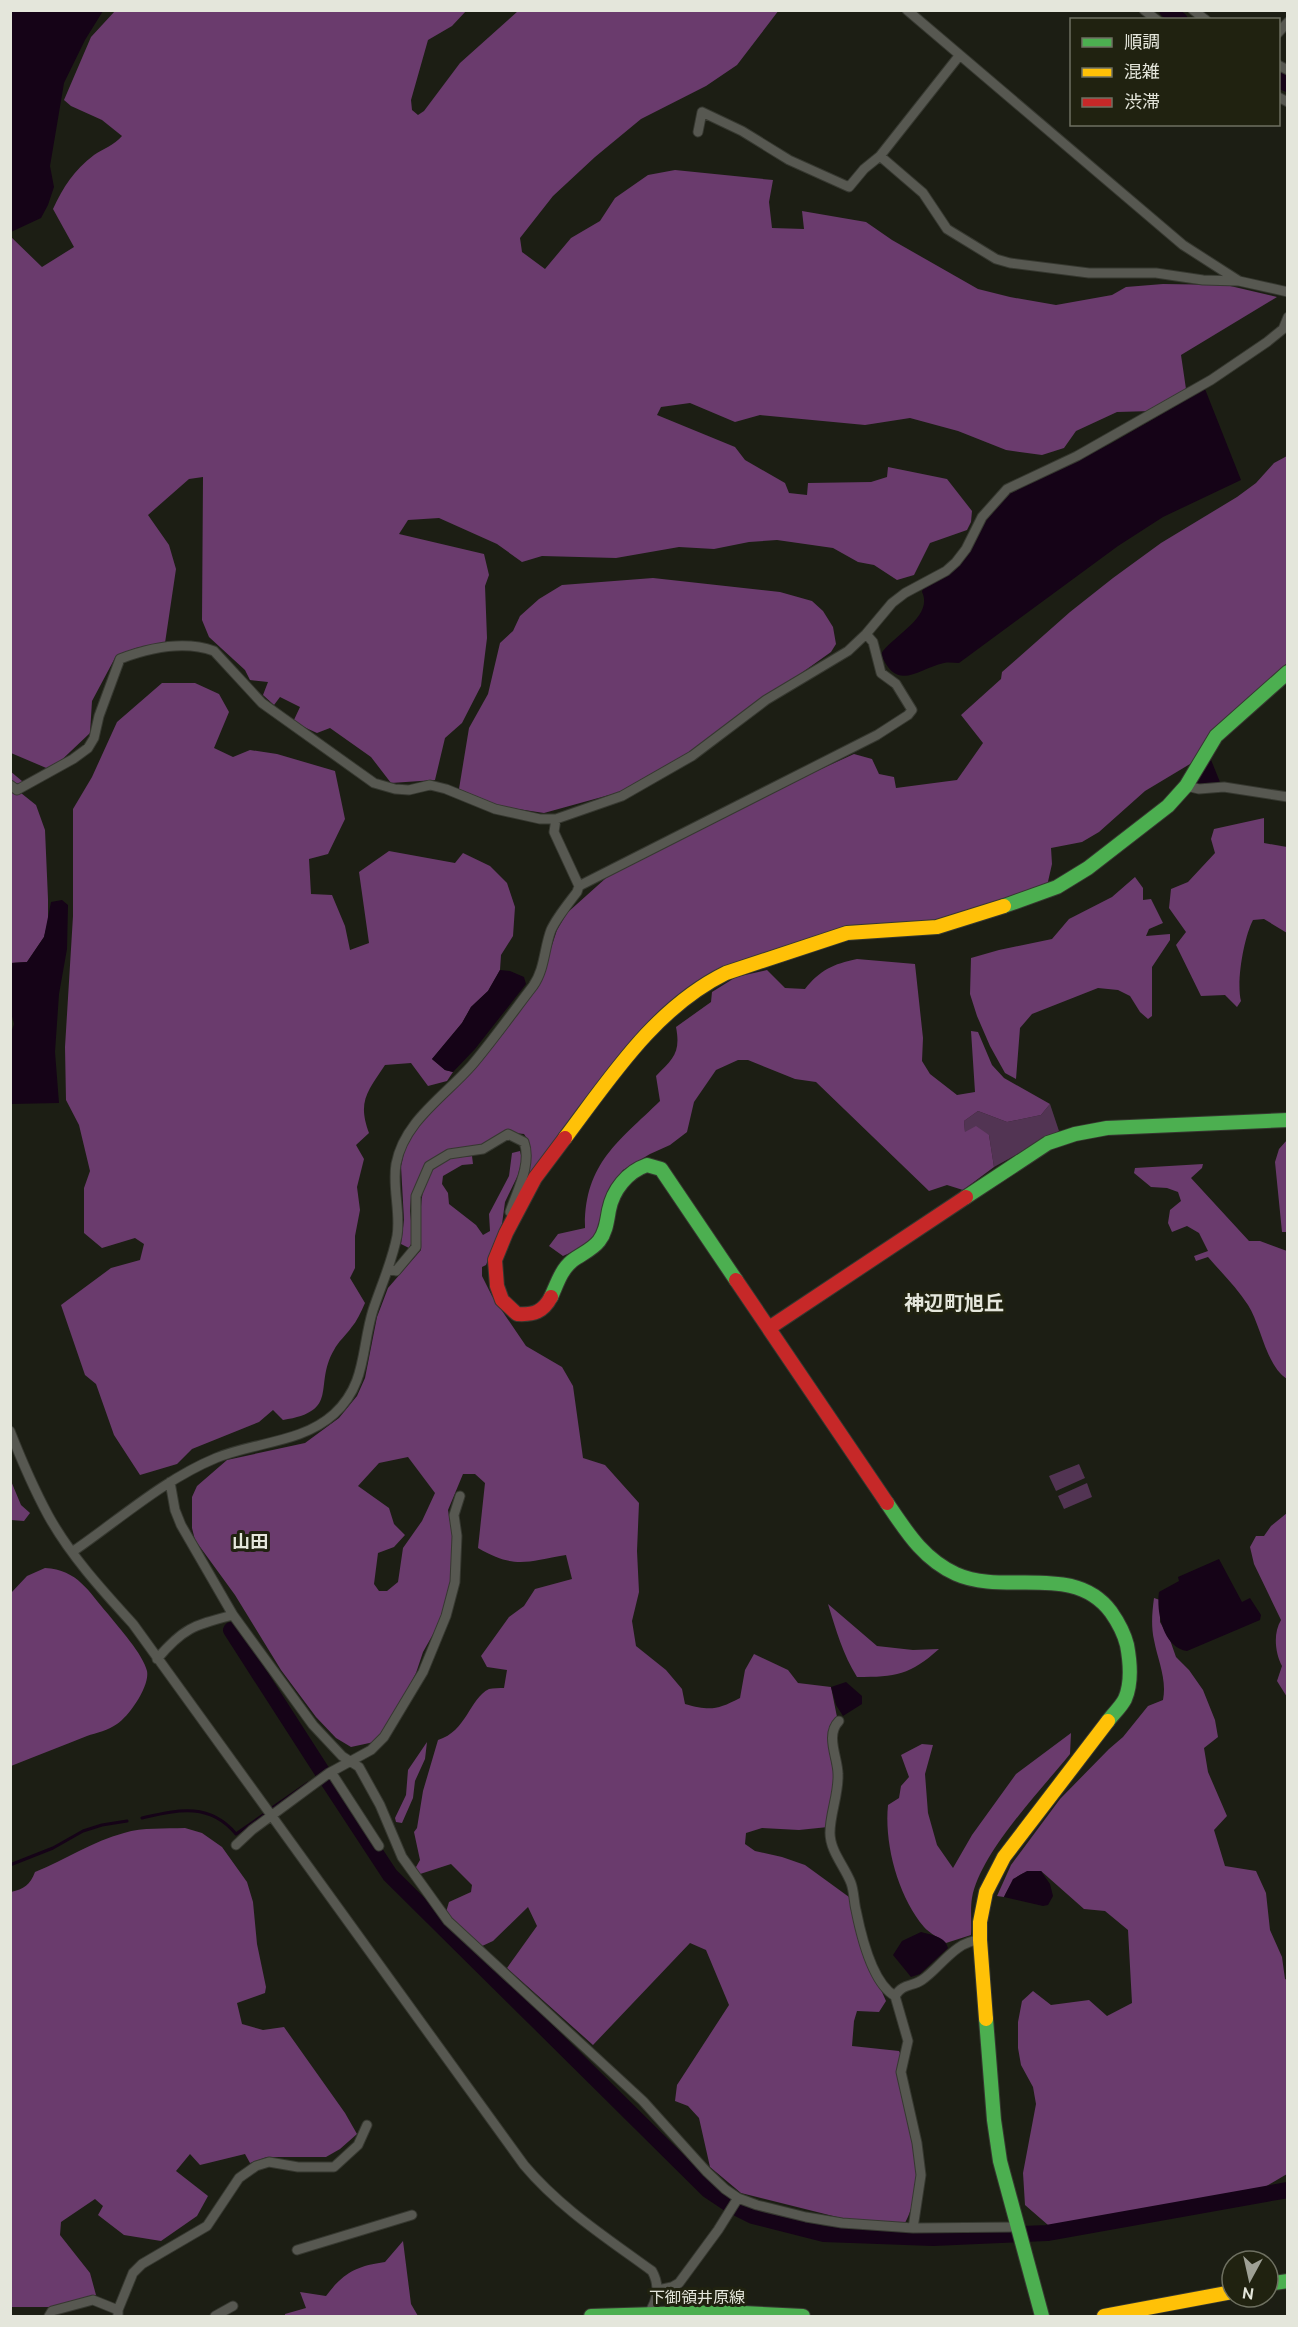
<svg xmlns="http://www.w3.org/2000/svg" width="1298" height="2327" font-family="Ubuntu,'Noto Sans JP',sans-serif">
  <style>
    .green { fill: #523453 }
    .forest { fill: #6a3b6d; fill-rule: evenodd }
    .water { fill: #150317 }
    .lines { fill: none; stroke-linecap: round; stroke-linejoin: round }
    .stream { stroke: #150317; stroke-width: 3 }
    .river { stroke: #150317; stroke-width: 16 }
    .street-casing { stroke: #363830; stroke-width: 11 }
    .fast-casing { stroke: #363830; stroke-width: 16 }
    .slow-casing { stroke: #363830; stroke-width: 16 }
    .jam-casing { stroke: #363830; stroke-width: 16 }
    .street { stroke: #575851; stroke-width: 9 }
    .fast { stroke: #4caf50; stroke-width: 14 }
    .slow { stroke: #ffc107; stroke-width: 14 }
    .jam { stroke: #c62828; stroke-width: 14 }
    .labels { text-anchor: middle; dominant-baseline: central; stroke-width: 6; stroke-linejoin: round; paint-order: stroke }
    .street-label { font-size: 16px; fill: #e4e6db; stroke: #202210 }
    .neighbourhood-label { font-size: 18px; font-weight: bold; fill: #e4e6db; stroke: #202210 }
    .quarter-label { font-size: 20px; font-weight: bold; fill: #e4e6db; stroke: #202210 }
  </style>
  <rect width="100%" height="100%" fill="#1c1e14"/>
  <path class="green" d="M1050,1104L1059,1131L994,1167L989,1135L965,1133L964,1121L978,1111L1007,1122L1041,1115Z
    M1079,1464L1085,1478L1056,1491L1049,1476Z
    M1087,1483L1092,1497L1064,1509L1058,1496Z"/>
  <path class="forest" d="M779,10L737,65L706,86L641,119L595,157L553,196L520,238L522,252L545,269L571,238L600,221L615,198L648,175L675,170L773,180L769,202L772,228L804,229L802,211L866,222L892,240L978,289L1010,297L1056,305L1112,295L1126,287L1163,284L1226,285L1277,297L1181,355L1186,389L1152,411L1117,412L1076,431L1064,448L1042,455L1006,450L958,431L910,418L865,425L760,415L735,422L690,403L661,407L657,415L735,447L745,460L785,483L789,493L807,495L808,483L871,482L887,477L888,467L947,479L972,511L971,522L967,530L930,543L914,575L897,580L874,565L858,562L833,548L777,540L749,542L714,549L679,547L616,558L542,556L522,562L497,544L439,518L408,520L399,534L484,554L489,575L485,586L487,638L481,686L462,723L445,738L435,780L391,783L371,757L330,728L317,733L293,722L300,707L280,697L274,705L263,695L268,682L250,680L245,670L209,637L202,620L203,477L189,479L148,515L169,545L176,569L165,643L136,648L116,656L92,701L90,733L51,770L11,753L10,236L42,267L74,247L53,209C63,187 74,170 94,155C103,149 114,145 122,136L102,120L71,106L64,100L91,37L115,11H466L452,26L428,40L411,100L412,110L418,115L424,111L460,63L518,11Z
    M1287,456V663L1190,764L1145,791L1099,832L1082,842L1051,848L1052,864L1047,886L937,926L848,931L725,973L668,1010L535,1172L528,1173C530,1160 533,1146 524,1134L506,1132L484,1146L448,1151L428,1161L411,1196L410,1211L413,1240L409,1248L401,1244L404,1220L401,1166L405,1148L413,1132L425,1116L469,1074L538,987L557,930L567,913L606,878L740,806L854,754L872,759L879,774L894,777L896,788L957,780L983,743L961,715L1001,679L1002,672L1070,612L1113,578L1161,543L1237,497L1256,483L1274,463Z
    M653,578L780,592L812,601L823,611L833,627L836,644L831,652L689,753L620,792L544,813L499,806L459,789L469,728L488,694L500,643L513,631L520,616L539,599L562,585Z
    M162,683H195L219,694L229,712L214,748L233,757L250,750L277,754L335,771L345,819L328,854L309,859L311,894L332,895L345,926L350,950L369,943L359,872L389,851L455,863L463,853L490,866L507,883L515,907L513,936L501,955L500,970L488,991L471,1007L462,1023L432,1059L445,1070L453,1072L447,1081L428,1086L411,1063L385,1065C368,1091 357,1101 369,1133L356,1145L364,1159L357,1187L360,1210L355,1236V1268L350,1278L365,1303C361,1312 357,1321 351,1328C346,1335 338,1342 334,1350C313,1386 341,1411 283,1420L273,1410L259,1422L192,1449L177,1464L140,1475L114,1435L96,1384L85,1375L61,1305L111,1268L140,1260L144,1244L135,1238L102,1248L84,1233V1188L90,1171L79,1125L66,1100L65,1047L73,916V809L92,777L117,722Z
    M10,771L22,781L21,793L36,805L45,830L48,899V922L44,937L27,962L11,963Z
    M1264,818V843L1287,847V933L1264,919L1253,920C1244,937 1236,982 1241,1001L1237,1007L1225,995L1201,996L1176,945L1186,932L1169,908L1171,889L1188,882L1215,853L1211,839L1214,829Z
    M1135,877L1143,888V900L1151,899L1163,923L1149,929L1146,936L1170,934V940L1152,967V1016L1148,1019L1140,1012L1130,996L1118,990L1098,988L1032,1014L1020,1028L1016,1079L1005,1073L990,1046L977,1016L970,994L971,958L999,950L1052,939L1069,919L1112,897Z
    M857,959L915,964L923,1038L922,1061L930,1074L957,1095L975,1092L971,1031L978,1032L992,1065L1004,1078L1050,1104L1041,1115L1007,1122L978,1111L964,1121L965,1132L976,1126L989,1135L994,1167L963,1190L947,1185L929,1191L816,1082L795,1079L748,1060H738L716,1070L694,1102L687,1132L670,1145L650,1154L623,1170L609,1189L606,1219L594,1242L563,1256L549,1246L558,1234L585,1228C584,1164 618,1142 660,1101L656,1076C673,1059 681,1053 676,1027L711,1002L712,992L736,977L767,970L785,988L805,989C820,970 833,964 857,959Z
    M1287,1140V1232H1282L1275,1162L1279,1149Z
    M520,1151L522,1159L518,1175L505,1202L502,1224L486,1265L482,1267V1276L492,1296L526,1346L562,1367L573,1386L583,1458L605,1465L639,1503L637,1551L639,1592L632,1621L636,1646L666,1670L682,1689L685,1704C710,1711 717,1710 740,1698L745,1670L754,1654L788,1670L798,1683L831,1687L838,1722L829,1750L834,1776L828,1827L799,1830L762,1828L746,1833L745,1844L755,1851L782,1857L805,1865L849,1897L870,1965L886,2001L879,2012L857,2011L854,2021L852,2046L899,2051L902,2057C909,2106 929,2179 905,2223L857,2222L741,2193L710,2167L699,2118L688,2106L675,2101L677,2085L729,2005L706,1950L690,1943L593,2045L507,1968L537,1926L528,1907L493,1941L480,1947L446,1912L449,1902L471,1892L472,1885L451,1864L417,1875L416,1867L420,1860L414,1832L417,1828L423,1791L438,1740C467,1731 469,1699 489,1689C493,1688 500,1688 504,1688L507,1670L487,1667L481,1656L509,1617L524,1606L535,1589L572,1579L566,1555C525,1562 515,1569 478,1548L485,1483L475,1474H463L448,1510L453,1539L454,1580L445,1613L423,1652L416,1673L389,1724L374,1742L351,1747L336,1738L316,1717L281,1670L235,1595L195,1540L192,1528V1497L197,1486L227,1460L305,1443L339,1418L357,1396L365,1378L377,1317L388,1288L421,1250C422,1222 413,1171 449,1159C456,1157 465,1157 472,1156L473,1164L462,1165L443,1176L442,1184L448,1193L449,1204L476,1225L483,1235L490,1231L489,1214L509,1176L512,1153ZM408,1457L435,1493L422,1521L403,1548L398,1582L387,1591H379L374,1584L378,1553L394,1547L405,1535L394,1524L389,1508L358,1486L379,1463Z
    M1203,1164L1202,1168L1191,1178L1249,1241H1260L1287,1251V1379C1266,1366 1261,1325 1248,1305C1237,1288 1221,1272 1208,1257L1196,1261L1194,1256L1208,1251L1199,1233L1187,1226L1172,1232L1168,1223L1170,1210L1181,1201L1178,1192L1167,1188L1151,1187L1134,1173L1135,1168Z
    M11,1481L21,1505L30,1513L24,1521L11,1520Z
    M1287,1513V1697L1277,1681L1282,1666C1275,1653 1273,1633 1281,1620L1254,1564L1250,1547L1256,1536H1264L1271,1526Z
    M45,1568C78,1570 88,1591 108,1614C119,1628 143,1654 147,1671C150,1686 129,1716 117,1724C109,1730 96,1733 87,1736C62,1746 36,1756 11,1766V1593L27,1576Z
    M1154,1598L1160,1600V1622L1170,1640L1176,1657L1189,1670L1203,1690L1215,1720L1218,1737L1204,1748L1208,1772L1227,1816L1214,1830L1225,1866L1256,1871L1266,1893L1270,1930L1282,1957L1285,1979L1287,1980V2174L1265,2187L1175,2208L1059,2228L1048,2225L1025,2205L1023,2173L1036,2104L1033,2087L1021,2065L1018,2048V2022L1022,2001L1033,1991L1051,2005L1089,2000L1107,2016L1132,2003L1128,1930L1105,1911L1084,1909L1041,1871C1018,1871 1014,1877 1004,1897L997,1896L1011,1865L1060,1799L1109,1749L1123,1737L1148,1706L1163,1700C1167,1679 1158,1661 1154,1640C1151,1626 1152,1613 1154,1598Z
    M828,1604L877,1646L913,1650L939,1649C910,1675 896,1677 857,1677C843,1655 836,1630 828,1604Z
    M1071,1733L1070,1754C1041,1790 980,1853 972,1898C970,1910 972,1923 971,1935L946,1943C940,1938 929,1933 924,1927C898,1896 884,1844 888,1805L899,1798L901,1786L909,1777L901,1755L922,1744L933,1745L925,1774L928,1813L937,1845L953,1868L972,1835L1016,1774Z
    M427,1742L425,1759L415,1781L413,1798L402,1823L396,1822L395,1818L406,1795L408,1770Z
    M185,1828L202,1833L222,1847L247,1882L253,1902L257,1944L266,1987L265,1993L237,2003L242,2024L263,2030L284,2027L345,2113L357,2134L340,2149L326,2157H267L250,2163L245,2154L200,2165L190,2154L176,2171L208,2196L197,2216L161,2241L124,2235L98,2215L103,2206L95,2199L61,2222L60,2235L90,2273L96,2295L55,2307H11V1892C24,1889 30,1885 35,1872C65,1860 93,1841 124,1833C143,1827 165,1829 185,1828Z
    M403,2241L411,2304L418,2316H285V2314L306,2308L300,2292L326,2296C344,2272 357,2266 385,2262Z"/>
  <path class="water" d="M10,11H103L85,40L64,83L50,166L54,187L48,205L41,218L11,232Z
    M1205,389L1241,480L1163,517L1118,546L959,663C954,663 949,662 944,663C917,669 897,693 881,654C892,636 934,617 922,592L923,588L956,569L975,542L983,521L1006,495L1110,444Z
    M1209,755L1220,782L1206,786L1192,783Z
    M62,900L68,905L67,949L59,994L55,1052L59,1103L11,1104L10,1036L14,1024L10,1009L11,963L27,962L44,937L51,902Z
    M500,970L510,971L524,977L526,984L475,1049L453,1072L445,1070L432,1059L462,1023L471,1007L488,991Z
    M1219,1559L1242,1602L1250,1598L1261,1615L1260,1620L1187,1651C1163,1648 1156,1611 1159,1592L1179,1581L1178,1577Z
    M846,1682L862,1696V1704L843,1716L836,1705L831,1687Z
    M1027,1871H1041L1050,1884L1053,1896L1048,1905L1043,1906L1004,1897L1013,1879Z
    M921,1932C931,1935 945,1936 948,1948L920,1974L911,1977L893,1955L902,1941Z"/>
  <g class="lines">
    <path class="stream" d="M272,1808L308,1783
      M142,1818C178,1810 209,1802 236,1834L266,1813
      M10,1865L53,1848L83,1831L102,1825L127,1821"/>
    <path class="river" d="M1167,10L1180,20
      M1278,80L1288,84
      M231,1630L323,1773
      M327,1779L390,1875L708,2190L729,2204L753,2216L824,2234L933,2238L1047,2233L1288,2190"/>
    <defs>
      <path id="street" d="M907,10L1183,245L1239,281L1288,292
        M1144,10L1157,20
        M1193,10L1206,20
        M1278,33L1288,22
        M1278,65L1288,70
        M1278,97L1288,102
        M698,132L702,112L742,131L789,160L849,187L864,169L880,156L959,56
        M880,156L923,193L947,229L996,259L1010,263L1089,273H1156L1203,280L1238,281
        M10,785L17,790L73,759L88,748L94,738L99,716L120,659C149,648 183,640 214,651L262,703L374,783L395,789L409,790L430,785L446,789L495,809L540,819H556L622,796L692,756L766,700L848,651L866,634L892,603L905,593L946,571L956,562L966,549L982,517L1007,489L1077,456L1211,380L1267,342L1283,329L1288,317
        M1186,786L1199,789L1224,787L1288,797
        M579,886L877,735L908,715L912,710L896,684L881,673L873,642L866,634
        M388,1269L396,1271L416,1247V1196L429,1166L449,1154L483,1149L508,1134L524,1142C532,1164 517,1191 510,1212L515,1217
        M10,1431C21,1459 34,1489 48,1515C70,1555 102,1590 133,1624L524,2165C560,2208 607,2238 652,2271C661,2287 657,2302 647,2316
        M170,1482L175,1510L181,1525L233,1615L313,1725L342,1756L359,1767L380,1805L402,1857L448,1921L643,2101L707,2172L725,2189L738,2198L757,2205L806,2217L842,2223L913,2228L1017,2227
        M72,1552C119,1520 163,1480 216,1458C254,1442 302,1443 334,1414C367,1384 361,1348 373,1310C381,1286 392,1262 397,1236C401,1213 392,1188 396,1164C404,1121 445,1096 472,1065C493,1040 513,1012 533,986C545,969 544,948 551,930C557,917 568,904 577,892L579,886L554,832L556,819
        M157,1659C184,1627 195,1625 233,1615
        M839,1721C825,1735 838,1758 838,1774C839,1794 830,1813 830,1833C830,1851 845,1867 851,1883C854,1891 854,1902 856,1910C861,1935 872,1983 895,1996
        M331,1772L379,1846
        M236,1845L252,1830L329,1773L371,1750L384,1737L423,1672L446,1616L455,1582L457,1536L454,1515L460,1496
        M913,2228L921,2175L917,2143L901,2072L908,2041L895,1996C903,1983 912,1987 922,1980C941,1967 955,1941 980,1940
        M297,2250L412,2215
        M658,2290L672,2287L679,2283L718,2230L738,2198
        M49,2316L52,2311L93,2300L118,2310
        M118,2316V2310L133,2273L142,2264L207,2226L239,2178L256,2166L269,2162L298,2167H334L358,2145L367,2125
        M215,2316L233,2306"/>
      <path id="fast" d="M1004,906L1057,887L1088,868L1168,806L1186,786L1216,736L1288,672
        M966,1197L1048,1143L1075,1134L1107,1128L1288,1120
        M551,1297C557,1284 561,1270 572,1261C581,1254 592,1250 599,1241C606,1232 607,1221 609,1210C613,1190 627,1172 647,1165L661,1169L736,1280
        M887,1503C906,1531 923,1559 956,1574C1005,1596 1074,1562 1111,1612C1118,1622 1124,1633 1127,1645C1130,1661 1132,1683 1125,1699C1121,1707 1113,1714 1108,1721
        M986,2019L994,2120L1000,2161L1042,2316
        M1268,2284L1288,2281
        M591,2316L723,2312L803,2316"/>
      <path id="slow" d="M565,1138C611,1077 655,1008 726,973L847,933L937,927L1004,906
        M986,2019L980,1940V1922L986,1892L1004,1857L1108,1721
        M1104,2316L1232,2292"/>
      <path id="jam" d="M736,1280L887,1503
        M551,1297C543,1312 534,1315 517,1314L502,1300L497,1286L495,1260L506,1233L535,1178L565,1138
        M769,1328L966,1197"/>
    </defs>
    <use href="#street" class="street-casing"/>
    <use href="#fast" class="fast-casing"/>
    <use href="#slow" class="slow-casing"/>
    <use href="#jam" class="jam-casing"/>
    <use href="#street" class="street"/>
    <use href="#fast" class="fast"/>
    <use href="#slow" class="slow"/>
    <use href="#jam" class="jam"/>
  </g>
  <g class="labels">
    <g class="street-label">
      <text x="697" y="2297">下御領井原線</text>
    </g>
    <g class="neighbourhood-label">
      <text x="250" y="1541">山田</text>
    </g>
    <g class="quarter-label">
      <text x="954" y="1302">神辺町旭丘</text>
    </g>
  </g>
  <rect width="1298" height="2327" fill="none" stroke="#e4e6db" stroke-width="24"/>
  <rect x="1070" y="18" width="210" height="108" fill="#202210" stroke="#6e7061" stroke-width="1.5"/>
  <rect x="1082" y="38" width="30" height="9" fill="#4caf50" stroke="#6e7061" stroke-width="1.5"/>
  <text x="1124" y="48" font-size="18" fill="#e4e6db">順調</text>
  <rect x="1082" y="68" width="30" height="9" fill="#ffc107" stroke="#6e7061" stroke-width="1.5"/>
  <text x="1124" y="78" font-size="18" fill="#e4e6db">混雑</text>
  <rect x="1082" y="98" width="30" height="9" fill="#c62828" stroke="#6e7061" stroke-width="1.5"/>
  <text x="1124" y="108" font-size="18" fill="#e4e6db">渋滞</text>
  <g transform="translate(1250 2279) rotate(188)"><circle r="28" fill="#202210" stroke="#6e7061" stroke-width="1.5"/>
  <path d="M0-4.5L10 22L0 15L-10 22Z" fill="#9ea095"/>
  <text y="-9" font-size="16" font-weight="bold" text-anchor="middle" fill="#e4e6db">N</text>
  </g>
</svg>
